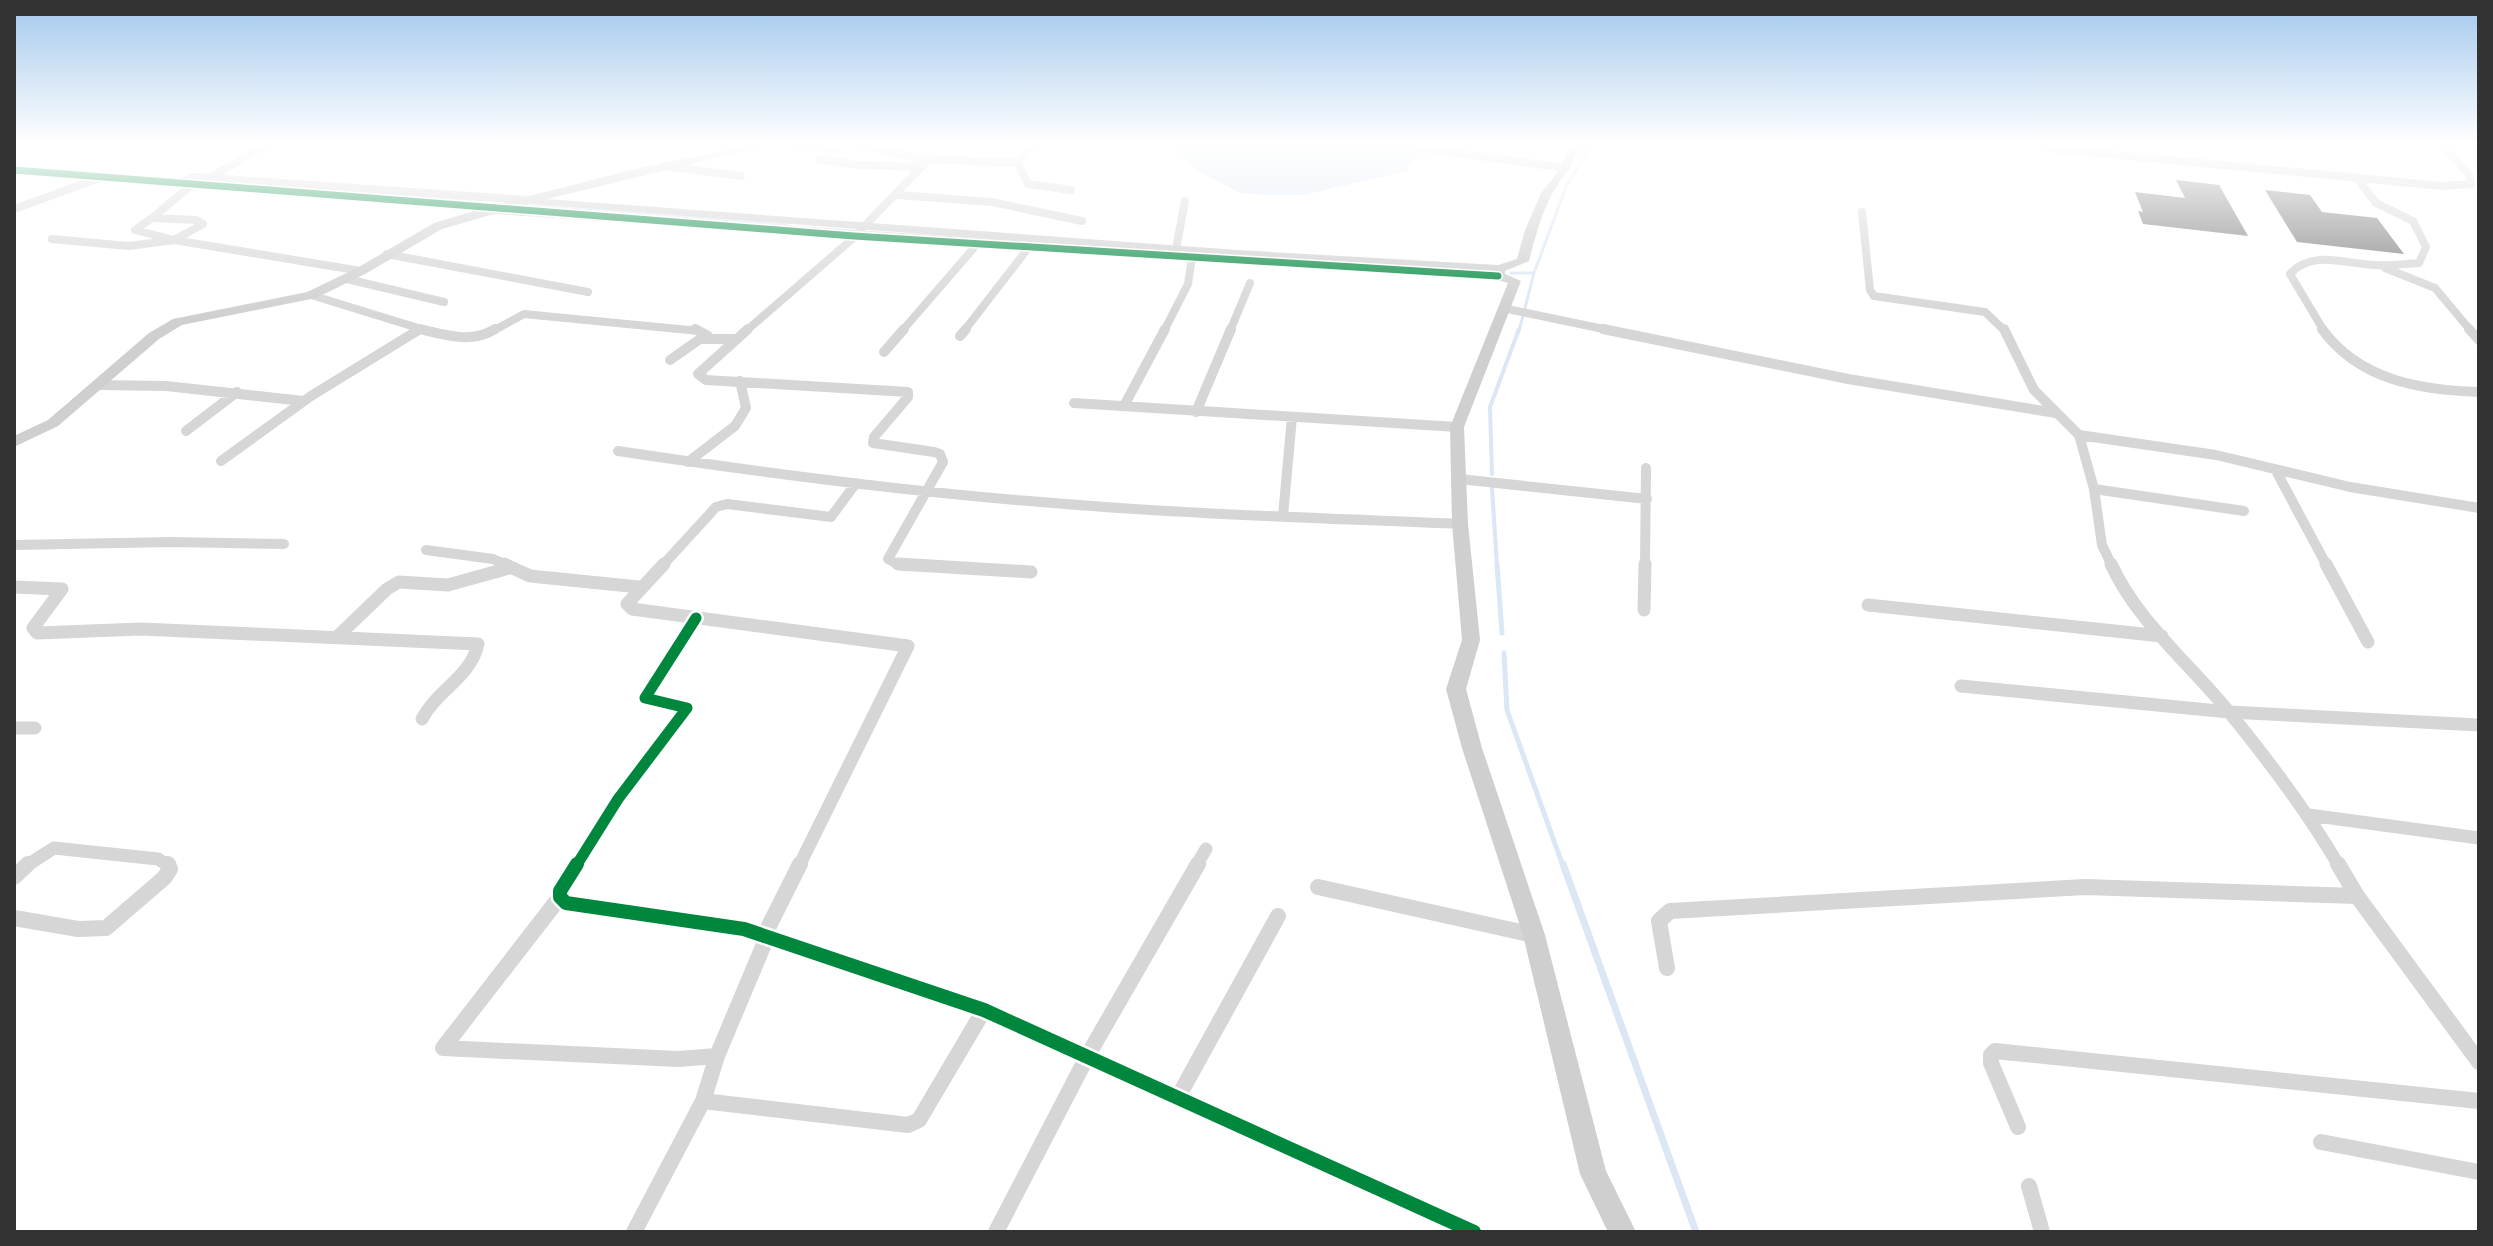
<svg xmlns="http://www.w3.org/2000/svg" width="2493" height="1246" font-family="'Fira Sans Condensed',sans-serif">
  <style>
    .water { fill: #dbe7f4 }
    .lines { fill: none; stroke-linecap: round; stroke-linejoin: round }
    .stream-far3 { stroke: #dbe7f4; stroke-width: 3 }
    .stream-far2 { stroke: #dbe7f4; stroke-width: 4 }
    .stream-far1 { stroke: #dbe7f4; stroke-width: 5 }
    .stream { stroke: #dbe7f4; stroke-width: 7 }
    .building { fill: #808080 }
    .street-far3 { stroke: #d6d6d6; stroke-width: 8 }
    .street-far2 { stroke: #d6d6d6; stroke-width: 10 }
    .street-far1 { stroke: #d6d6d6; stroke-width: 13 }
    .street { stroke: #d6d6d6; stroke-width: 16 }
    .secondary { fill: #cfcfcf; fill-rule: evenodd }
    .cycleway-far2-casing { stroke: #fff; stroke-width: 10 }
    .cycleway-far1-casing { stroke: #fff; stroke-width: 16 }
    .cycleway-casing { stroke: #fff; stroke-width: 19 }
    .cycleway-far2 { stroke: #00873e; stroke-width: 7 }
    .cycleway-far1 { stroke: #00873e; stroke-width: 11 }
    .cycleway { stroke: #00873e; stroke-width: 14 }
  </style>
  <rect width="100%" height="100%" fill="#fff"/>
  <path class="water" d="M1171,145H1375L1420,154L1406,171L1304,195H1271L1240,193L1196,170Z"/>
  <g class="lines">
    <path class="stream-far3" d="M82,173L183,180
      M230,183L476,202
      M518,205L787,225
      M1511,273H1534
      M1519,331L1534,273L1566,187L1591,145"/>
    <path class="stream-far2" d="M1492,474L1490,407L1519,329
      M1492,488L1497,566"/>
    <path class="stream-far1" d="M1497,564L1502,633
      M1504,653L1507,710L1563,866"/>
    <path class="stream" d="M1563,864L1696,1232"/>
  </g>
  <path class="building" d="M2176,180L2219,185L2248,236L2143,224L2138,211L2143,212L2135,192L2185,198Z
    M2265,190L2310,195L2322,212L2377,218L2404,254L2297,242Z"/>
  <g class="lines">
    <path class="street-far3" d="M792,145L838,149
      M862,145L916,158L1009,163L1019,161L1032,145
      M1398,145L1566,168
      M2045,148L2442,186L2471,184L2469,175L2442,145
      M819,159L858,165L922,167
      M1017,162L1028,184L1071,190
      M664,166L741,176
      M210,178L266,145
      M182,182L194,177L529,200
      M898,195L992,202L1082,221
      M14,209L105,176
      M493,210L1498,276
      M1862,212L1870,290L1874,296L1985,312L2005,331
      M152,218L196,220L203,224L174,240L135,230Z
      M152,218L194,183
      M52,239L129,246L174,240L361,271
      M1176,249L1185,201
      M387,254L588,292
      M2385,268L2435,288L2471,331
      M347,279L444,302
      M311,295L428,331
      M1503,308L1613,331
      M417,331L420,329
      M493,331L524,314L699,331
      M746,331L851,240L929,159
      M902,331L978,243
      M964,331L1029,247
      M1164,331L1188,284L1192,258
      M1230,331L1250,283
      M2324,331L2290,274C2312,249 2346,264 2374,265C2389,266 2404,264 2419,263L2426,247L2413,221L2376,203L2357,178"/>
    <path class="street-far2" d="M420,329C445,335 472,344 495,329
      M695,329L708,336
      M748,329L698,374L706,380L908,392V397L874,437L873,443L934,452L940,454L943,462L888,559L897,564L932,566
      M1603,329L1848,379L2056,413
      M2004,329L2034,390L2079,435L2094,489L2102,545L2112,566
      M2322,329C2359,380 2419,390 2479,392
      M2469,329L2479,340
      M960,336L966,329
      M884,352L904,329
      M670,360L700,339H735
      M97,385L166,386L303,401
      M1074,403L1457,427
      M1124,406L1165,329
      M1196,412L1231,329
      M186,431L237,392
      M2079,435L2216,455L2350,487L2479,508
      M618,451C758,472 899,491 1041,502C1180,514 1320,518 1460,524
      M221,461L311,396L420,329
      M688,462L735,426L746,408L740,381
      M2275,469L2327,566
      M1459,479L1647,499
      M2094,489L2244,511
      M1283,516L1292,417
      M14,545L171,542L284,544
      M426,550L493,559L508,566
      M662,566L716,507L727,504L831,517L856,483
      M1645,566L1646,468"/>
    <path class="street-far1" d="M504,564L530,576L639,587
      M664,564L627,604L632,609L908,646L799,866
      M898,564L1031,572
      M2111,564C2137,621 2190,664 2229,712C2269,761 2307,811 2339,866
      M2326,564L2368,642
      M14,587L62,589L33,628L37,633L141,629L478,644C471,677 437,690 422,719
      M1868,605L2162,636
      M1644,610L1645,564
      M337,637L387,589L399,582L448,585L509,568
      M1961,686L2229,712L2479,725
      M14,728H35
      M2309,815L2479,838
      M26,866L54,848L158,859L169,866
      M576,866L618,799L687,708L645,698L696,618
      M1196,866L1206,849"/>
    <path class="street" d="M577,864L560,891V897L566,903L744,929L984,1010L1474,1232
      M2338,864L2357,896L2479,1062
      M14,877L28,864
      M1318,887L1534,935
      M560,897L443,1048L678,1059L717,1056L703,1101L634,1232
      M14,918L78,929L106,928L164,878L170,869L168,864
      M764,936L800,864
      M1667,968L1659,921L1670,911L2085,887L2357,896
      M717,1056L767,937
      M1177,1099L1278,916
      M703,1101L908,1125L919,1120L984,1010
      M2018,1127L1991,1063V1055L1995,1051L2479,1101
      M2321,1142L2479,1172
      M2029,1186L2042,1232
      M996,1232L1088,1055L1198,864"/>
    <path class="secondary" d="M751,145H769L547,199L1237,250L1498,265L1517,259L1525,230L1541,193L1561,168L1569,145H1579C1573,167 1562,176 1552,194C1541,215 1535,238 1529,261L1505,271V274L1521,281L1464,427L1468,524L1480,640L1466,689L1482,748L1545,935L1606,1171L1636,1232H1608L1580,1174L1523,935L1462,748L1446,689L1462,640L1452,524L1450,427L1508,283L1494,279L1492,272L1237,258L529,204L442,229L365,274L316,298L182,325L159,339L58,426L14,447V436L48,420L149,333L173,319L307,292L357,268L434,223L474,211L14,173V167L482,205L487,207L635,169Z"/>
    <defs>
      <path id="cycleway-far2" d="M14,170L854,236L1498,276"/>
      <path id="cycleway-far1" d="M576,866L618,799L687,708L645,698L696,618"/>
      <path id="cycleway" d="M577,864L560,891V897L566,903L744,929L984,1010L1474,1232"/>
    </defs>
    <use href="#cycleway-far2" class="cycleway-far2-casing"/>
    <use href="#cycleway-far1" class="cycleway-far1-casing"/>
    <use href="#cycleway" class="cycleway-casing"/>
    <use href="#cycleway-far2" class="cycleway-far2"/>
    <use href="#cycleway-far1" class="cycleway-far1"/>
    <use href="#cycleway" class="cycleway"/>
  </g>
  <linearGradient id="sky" x2="0" y2="1"><stop stop-color="#a3c8ed"/><stop offset="0.45" stop-color="#fff"/><stop offset="1" stop-color="#fff" stop-opacity="0"/></linearGradient>
  <rect width="2493" height="319" fill="url(#sky)"/>
  <rect width="2493" height="1246" fill="none" stroke="#323232" stroke-width="32"/>
</svg>
